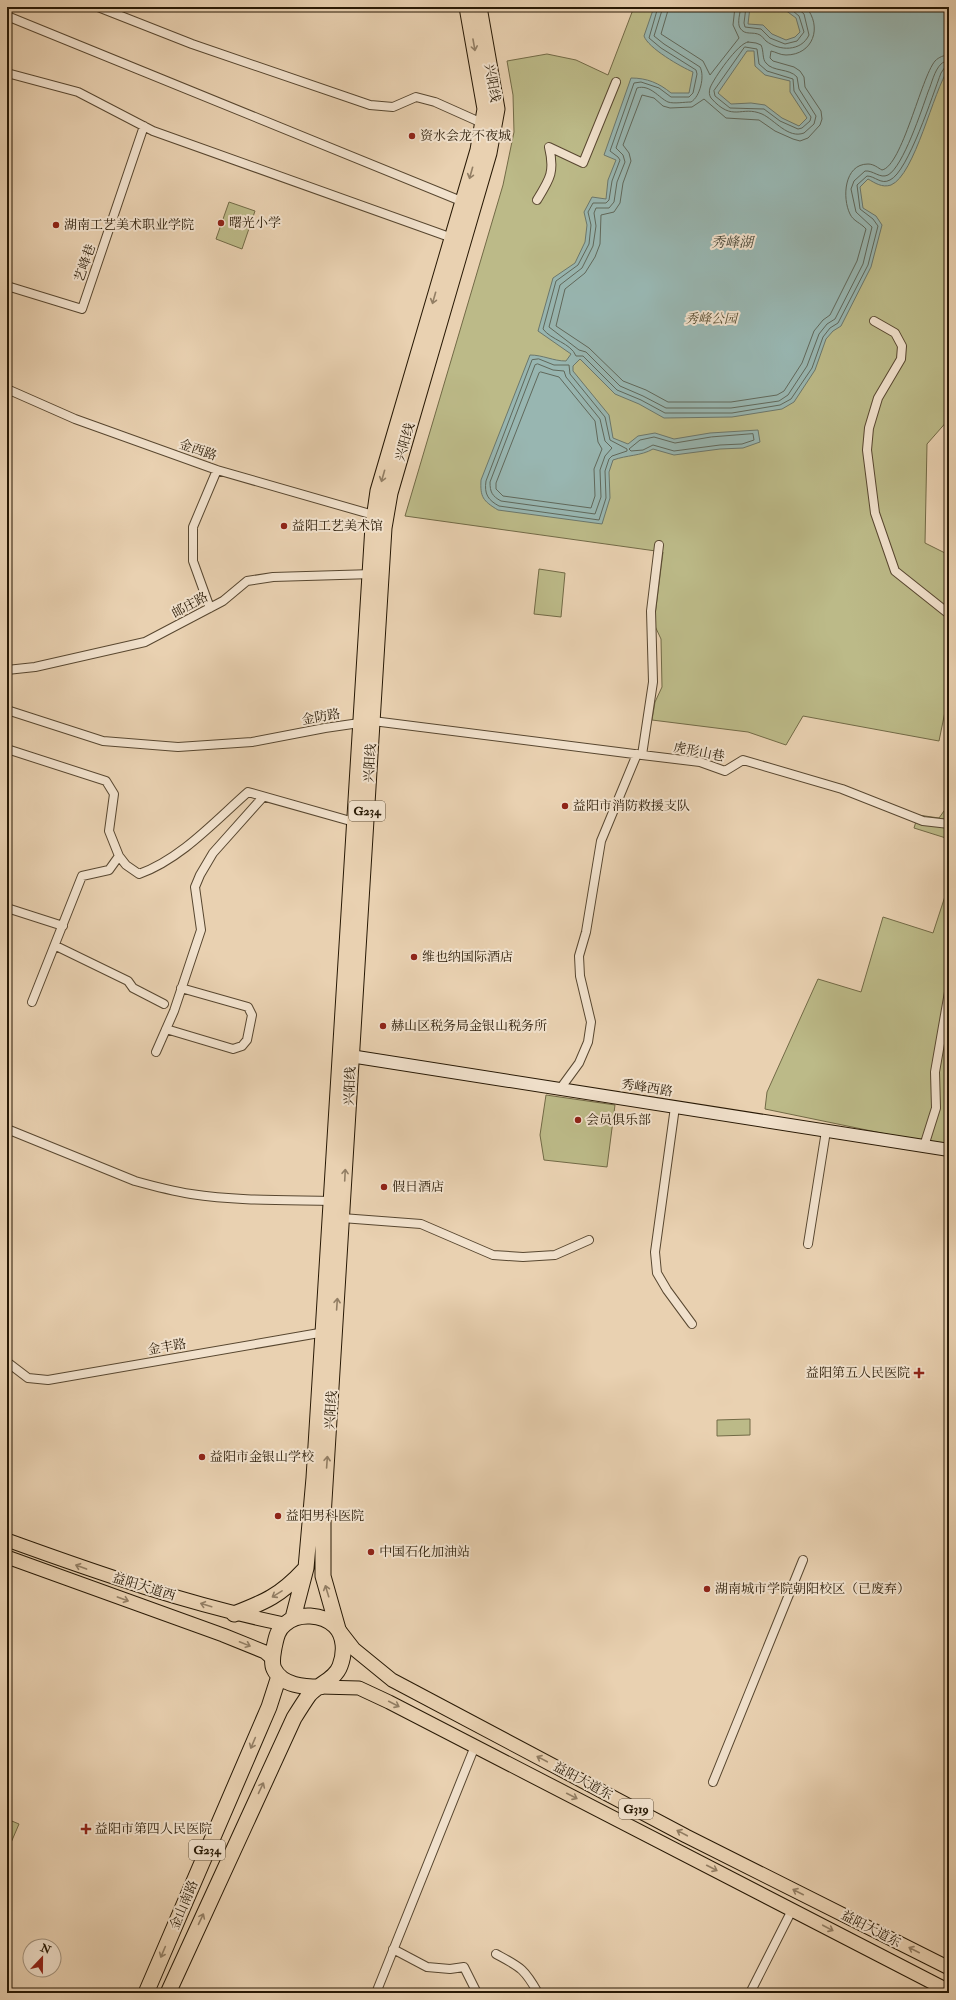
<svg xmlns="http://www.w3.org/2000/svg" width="956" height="2000" font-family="'IM FELL Double Pica','Noto Serif SC',serif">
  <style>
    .green { fill: #bcba88; stroke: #726a46 }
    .water { fill: #98b6b1; stroke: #6b776c; fill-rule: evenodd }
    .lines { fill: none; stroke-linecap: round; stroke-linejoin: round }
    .shore { stroke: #60685b; stroke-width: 1 }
    .street-casing { stroke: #584730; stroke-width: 10 }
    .secondary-casing { stroke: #281905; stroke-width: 14 }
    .primary-casing { stroke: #281905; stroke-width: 15 }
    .highway-casing { stroke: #281905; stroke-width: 17 }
    .street { stroke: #f1e1cc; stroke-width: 8 }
    .secondary { stroke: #f1e1cc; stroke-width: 12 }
    .primary { stroke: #e9d1b1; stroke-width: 13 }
    .highway { stroke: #e9d1b1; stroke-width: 15 }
    .oneway { stroke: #927e64 }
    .poi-dot { fill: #8f2418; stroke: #f1e1cc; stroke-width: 1.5 }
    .labels { text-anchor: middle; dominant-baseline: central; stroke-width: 4; stroke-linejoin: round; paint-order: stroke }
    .shield { fill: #f1e1cc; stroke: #645541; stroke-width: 1 }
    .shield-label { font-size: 12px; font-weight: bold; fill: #281905 }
    .street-label { font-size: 13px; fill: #281905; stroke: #f1e1cc }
    .poi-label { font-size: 13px; fill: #281905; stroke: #f1e1cc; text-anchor: start }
    .park-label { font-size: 13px; font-style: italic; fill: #54492c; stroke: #f1e1cc }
    .water-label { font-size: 14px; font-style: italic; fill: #4a4839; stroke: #f1e1cc }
  </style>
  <rect width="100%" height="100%" fill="#e9d1b1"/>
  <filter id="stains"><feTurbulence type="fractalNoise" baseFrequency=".005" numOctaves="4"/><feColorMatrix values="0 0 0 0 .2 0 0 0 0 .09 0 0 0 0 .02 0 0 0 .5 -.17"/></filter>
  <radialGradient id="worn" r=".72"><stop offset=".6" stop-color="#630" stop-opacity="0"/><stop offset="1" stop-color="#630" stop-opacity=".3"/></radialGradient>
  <path class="green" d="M634,7H949V419L927,444L925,543L949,555V692L939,741L803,716L786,745L748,732L652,720L655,702L662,687L661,639L654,624L663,552L405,516L503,185L514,132L513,95L507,61L547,54L576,60L608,75Z
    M229,202L255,211L242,249L216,239Z
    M539,569L565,573L561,617L534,614Z
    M949,804V839L914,828L918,815L939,818Z
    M949,884V1147L765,1109L767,1092L818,979L861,992L883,917L933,933Z
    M546,1095L615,1105L607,1167L544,1160L540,1135Z
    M750,1419V1435L717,1436V1420Z
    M7,1819L19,1824L7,1852Z"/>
  <path class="water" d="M654,7H750L748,24L763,25L772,34L786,40L795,37L800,32L796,18L781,7H949V68C933,91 915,175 891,185C882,188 875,183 868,179L860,187L863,208L876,216L882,225L871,267L841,326L833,331L826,339L815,370L794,402L782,409L732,417L664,418L639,404L615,394L580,359L573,366V371L609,415L613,438L628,444L638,436L655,433L674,439L710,433L758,430L760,442L743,448L720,449L674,455L653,449C641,456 627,455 613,460L609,472L610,498L602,524L498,510C483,501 480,497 481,480L530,355C543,355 553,361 566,361L571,354L538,331L553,278L575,263L585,242L587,225L584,212L592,197L606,199L608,180L616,160L604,155L631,78C647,78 659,83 671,93H689L693,72C681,67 648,48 644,36ZM747,51H754L755,66L765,75L790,81V92L807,118L799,126L782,118L765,105L751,103L731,104L718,93Z"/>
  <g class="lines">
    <path class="shore" d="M658,7L649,38L661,48L696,70L697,74L693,93L689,97H671L659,88L641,82L634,83L610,151L618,157L620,160L612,181L609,200L606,203H593L588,212L591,225L589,244L578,265L556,281L543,329C551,340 571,343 576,356H583L617,390L641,400L665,413H732L780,405L791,399L812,368L823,337L830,328L838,323L868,265L878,226L873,219L860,209L857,185L867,176C875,176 881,185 890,180C908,172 933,94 941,73L945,67L949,66
      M663,7L654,36L664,44L700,67C705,76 700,97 691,102C684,102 674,104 668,102C659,98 650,84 637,88L616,148L623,155L625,162L617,182L614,202L609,208H596L594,213L596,226L593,246L582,268L560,285L549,327L579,350L586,352L620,386L643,396L666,408H731L779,401L788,395L807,366L819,334L827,324L835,319L863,264L872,227L856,212L851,189L854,181L865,171C873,170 880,179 888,175C903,167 922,109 928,92C932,83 934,71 941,64C943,62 946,61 949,61
      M669,7L661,34L703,61L710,75L739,38L733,25L735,7
      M741,7C740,13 737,23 740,28C745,36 753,31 760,35C762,36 764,39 766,41C779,51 801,52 809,35L804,14L796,7
      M746,7L744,23L745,27L761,29L770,38L785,44L797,41L804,32L799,16L788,7
      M806,7C823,27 813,55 786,55C780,55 776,52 771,51L770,58L773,61L794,67L800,71L804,77L805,87L821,111L822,119L820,125L808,138L800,141L793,139L775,131L759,120L726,118L704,99L692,107L670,108L663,106L654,98L642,95L623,145L629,153L631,161L623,183L620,203L614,212L601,215L600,244L595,257L585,273L565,289L556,326L589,348L623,381L646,390L668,402H731L777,395L784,391L802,363L814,331L823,320L830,315L857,261L866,229C861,223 853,221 850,214C842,198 844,164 868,164C874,164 878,168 882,170C902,166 921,78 935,61C939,57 944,55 949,55
      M748,42L756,43L761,45C764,51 762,59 766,63C773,72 789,68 797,77L799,89L816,116L814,124L804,133C788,139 775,120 762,114C741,105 733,123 711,98C709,95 709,92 710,88C714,78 738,43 748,42Z
      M745,47L757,49L759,64L767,71L793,79L794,91L811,117L810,121L802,128L798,129L780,121L764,109L730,108L715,96L714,91Z
      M539,359L554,365H569L570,374L605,417L610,440L627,449V451L612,456L609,459L605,471L606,498L599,520L499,506C488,500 484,494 486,481L532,360Z
      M538,364L553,370L564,371L566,377L600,419L605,441L612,448L605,456L600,470L601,497L595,514L501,501C492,496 490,492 490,482L535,365Z
      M541,372L559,377L595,421L598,442L602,449L594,469L595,496L591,508L503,496L496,489V483L539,373Z
      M753,434L754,440L742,444L720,445L674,451L653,445L643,450L631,451L629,449L640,440L654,437L675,443L711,437Z"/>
    <defs>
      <path id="street" d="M98,7L192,44L370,105L393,107L416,97L435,102L482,123
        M7,16L466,203
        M7,73L78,92L153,131L455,239
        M537,200C550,179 555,172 549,147L583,163L616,82
        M7,286L82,309L144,126
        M874,321L895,333L902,346L901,359L878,398L869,428L867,450L875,513L895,571L949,614
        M7,389L75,419L217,470L377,516
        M659,545L651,611L653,682L642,755L700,762L725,771L743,760L842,789L923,821L949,824
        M210,608L193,561V527L217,470
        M7,670L35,667L145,642L223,601L247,581L273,577L373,574
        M7,710L103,741L178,747L252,742L325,728L373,721L642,755
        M7,749L106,781L114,794L109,831L119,856L126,865L139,874C181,859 215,821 248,792L354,822
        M7,908L63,926
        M56,946L128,981L133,988L164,1004
        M32,1002L82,876L109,870L119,856
        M166,1029L233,1049L242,1046L247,1040L252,1015L248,1007L181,988
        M156,1052L174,1011L201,930L195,887L200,875L213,853L263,797
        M560,1089L579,1063L588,1042L591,1022L580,976L579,956L586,932L601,841L637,754
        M675,1107L655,1252L657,1273L667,1290L692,1324
        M7,1129L135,1181C153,1186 172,1191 191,1194C237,1201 285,1200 331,1201
        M924,1146L936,1108L935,1072L949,992
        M342,1218L421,1224L493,1255L523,1257L555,1255L589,1240
        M808,1244L826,1131
        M7,1362L28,1378L48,1380L325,1332
        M713,1782L803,1560
        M393,1949L427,1967L450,1969L464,1967L477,1993
        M496,1954C520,1967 524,1968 538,1993
        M376,1993L475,1746
        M750,1993L792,1910"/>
      <path id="secondary" d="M344,1055L949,1150"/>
      <path id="primary" d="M7,1540C98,1573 190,1605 284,1624
        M7,1557L223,1635L265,1652L273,1659
        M340,1631L354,1649L392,1680L686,1836L949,1968
        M320,1687L359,1688L389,1702L949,1991"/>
      <path id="highway" d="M234,1614C265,1602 281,1595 304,1570
        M293,1618L306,1568L314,1478L373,526L378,491L478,150L485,109L467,7
        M338,1629L323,1576V1517L384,528L390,493L489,153L497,109L479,7
        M146,1993L269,1707L279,1676
        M168,1993L294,1718C299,1710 304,1702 309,1695C318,1684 335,1680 340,1666C345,1653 345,1636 335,1626C323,1614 298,1612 285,1624C277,1630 276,1639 274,1648C273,1654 271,1663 274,1669C282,1686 305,1687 320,1687"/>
    </defs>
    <use href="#street" class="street-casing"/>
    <use href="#secondary" class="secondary-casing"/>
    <use href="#primary" class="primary-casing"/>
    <use href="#highway" class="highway-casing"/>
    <use href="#street" class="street"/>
    <use href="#secondary" class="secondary"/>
    <use href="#primary" class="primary"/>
    <use href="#highway" class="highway"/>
  </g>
  <defs><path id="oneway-shaft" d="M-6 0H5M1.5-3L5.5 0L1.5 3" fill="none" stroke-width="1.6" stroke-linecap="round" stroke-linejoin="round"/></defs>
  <g class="oneway">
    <use href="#oneway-shaft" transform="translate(474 45) rotate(80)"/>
    <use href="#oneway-shaft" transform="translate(471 173) rotate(106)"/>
    <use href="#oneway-shaft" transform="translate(434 298) rotate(106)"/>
    <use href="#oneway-shaft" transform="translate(383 476) rotate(106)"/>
    <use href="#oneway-shaft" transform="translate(345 1175) rotate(-87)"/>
    <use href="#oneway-shaft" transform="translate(337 1304) rotate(-86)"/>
    <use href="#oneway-shaft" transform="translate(327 1462) rotate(-86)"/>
    <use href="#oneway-shaft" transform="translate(81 1567) rotate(-160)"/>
    <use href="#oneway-shaft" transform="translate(327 1591) rotate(-107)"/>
    <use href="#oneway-shaft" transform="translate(277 1594) rotate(148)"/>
    <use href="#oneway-shaft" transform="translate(123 1599) rotate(20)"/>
    <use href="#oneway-shaft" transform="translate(206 1605) rotate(-163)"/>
    <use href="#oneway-shaft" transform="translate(245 1644) rotate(22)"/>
    <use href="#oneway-shaft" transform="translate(394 1704) rotate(27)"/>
    <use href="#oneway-shaft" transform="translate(253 1743) rotate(113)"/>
    <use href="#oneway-shaft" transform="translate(542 1759) rotate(-152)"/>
    <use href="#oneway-shaft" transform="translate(261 1788) rotate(-65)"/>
    <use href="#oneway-shaft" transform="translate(572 1796) rotate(27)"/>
    <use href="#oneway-shaft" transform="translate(682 1833) rotate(-152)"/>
    <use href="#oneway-shaft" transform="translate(712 1868) rotate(27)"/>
    <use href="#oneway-shaft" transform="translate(798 1892) rotate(-153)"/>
    <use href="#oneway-shaft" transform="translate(201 1919) rotate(-65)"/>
    <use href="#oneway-shaft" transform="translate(828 1928) rotate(28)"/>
    <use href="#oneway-shaft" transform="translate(914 1950) rotate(-153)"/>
    <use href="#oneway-shaft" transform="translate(163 1952) rotate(113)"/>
  </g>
  <g class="poi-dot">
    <circle cx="412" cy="136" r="4"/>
    <circle cx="221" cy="223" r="4"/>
    <circle cx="56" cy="225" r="4"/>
    <circle cx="284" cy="526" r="4"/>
    <circle cx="565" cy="806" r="4"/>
    <circle cx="414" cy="957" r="4"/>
    <circle cx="383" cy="1026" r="4"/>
    <circle cx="578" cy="1120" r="4"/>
    <circle cx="384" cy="1187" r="4"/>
    <path d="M917 1367h4v4h4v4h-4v4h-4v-4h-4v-4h4z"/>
    <circle cx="202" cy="1457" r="4"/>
    <circle cx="278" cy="1516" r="4"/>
    <circle cx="371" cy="1552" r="4"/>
    <circle cx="707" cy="1589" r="4"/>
    <path d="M84 1823h4v4h4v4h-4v4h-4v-4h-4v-4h4z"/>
  </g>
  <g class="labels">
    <g class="shield">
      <rect x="349" y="801" width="36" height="20" rx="3"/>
      <rect x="619" y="1799" width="34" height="20" rx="3"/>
      <rect x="189" y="1840" width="36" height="20" rx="3"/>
    </g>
    <g class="shield-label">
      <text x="367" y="811">G234</text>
      <text x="636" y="1809">G319</text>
      <text x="207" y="1850">G234</text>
    </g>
    <g class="street-label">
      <text transform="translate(492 83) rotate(80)">兴阳线</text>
      <text transform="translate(85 263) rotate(-71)">艺峰巷</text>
      <text transform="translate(405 442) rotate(-74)">兴阳线</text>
      <text transform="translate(198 450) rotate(19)">金西路</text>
      <text transform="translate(190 605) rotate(-28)">邮庄路</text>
      <text transform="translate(321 717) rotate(-10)">金防路</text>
      <text transform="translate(699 752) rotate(11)">虎形山巷</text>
      <text transform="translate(370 763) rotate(-86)">兴阳线</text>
      <text transform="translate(350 1086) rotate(-87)">兴阳线</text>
      <text transform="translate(647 1088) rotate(9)">秀峰西路</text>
      <text transform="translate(167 1347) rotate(-10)">金丰路</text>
      <text transform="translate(331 1410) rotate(-86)">兴阳线</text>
      <text transform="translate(144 1587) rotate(17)">益阳大道西</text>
      <text transform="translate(583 1781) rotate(28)">益阳大道东</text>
      <text transform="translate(184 1905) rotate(-67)">金山南路</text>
      <text transform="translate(871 1929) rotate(27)">益阳大道东</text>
    </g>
    <g class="poi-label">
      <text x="420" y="136">资水会龙不夜城</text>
      <text x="229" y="223">曙光小学</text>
      <text x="64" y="225">湖南工艺美术职业学院</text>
      <text x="292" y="526">益阳工艺美术馆</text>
      <text x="573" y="806">益阳市消防救援支队</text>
      <text x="422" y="957">维也纳国际酒店</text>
      <text x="391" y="1026">赫山区税务局金银山税务所</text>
      <text x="586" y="1120">会员俱乐部</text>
      <text x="392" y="1187">假日酒店</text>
      <text x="910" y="1373" text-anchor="end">益阳第五人民医院</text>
      <text x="210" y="1457">益阳市金银山学校</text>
      <text x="286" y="1516">益阳男科医院</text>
      <text x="379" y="1552">中国石化加油站</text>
      <text x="715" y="1589">湖南城市学院朝阳校区（已废弃）</text>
      <text x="95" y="1829">益阳市第四人民医院</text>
    </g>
    <g class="park-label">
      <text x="711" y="319">秀峰公园</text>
    </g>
    <g class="water-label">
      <text x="732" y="242">秀峰湖</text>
    </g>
  </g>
  <rect width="956" height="2000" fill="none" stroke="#e9d1b1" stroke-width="24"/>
  <rect x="8" y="8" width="940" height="1984" fill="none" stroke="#281905" stroke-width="2"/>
  <rect x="12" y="12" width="932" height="1976" fill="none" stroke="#281905"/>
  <g transform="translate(42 1958) rotate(22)"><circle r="19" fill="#f1e1cc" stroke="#a1917c"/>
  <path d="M0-3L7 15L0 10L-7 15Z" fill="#8f2418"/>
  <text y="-6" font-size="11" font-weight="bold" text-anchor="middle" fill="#281905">N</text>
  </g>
  <rect width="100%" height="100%" filter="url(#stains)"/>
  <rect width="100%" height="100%" fill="url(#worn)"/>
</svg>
